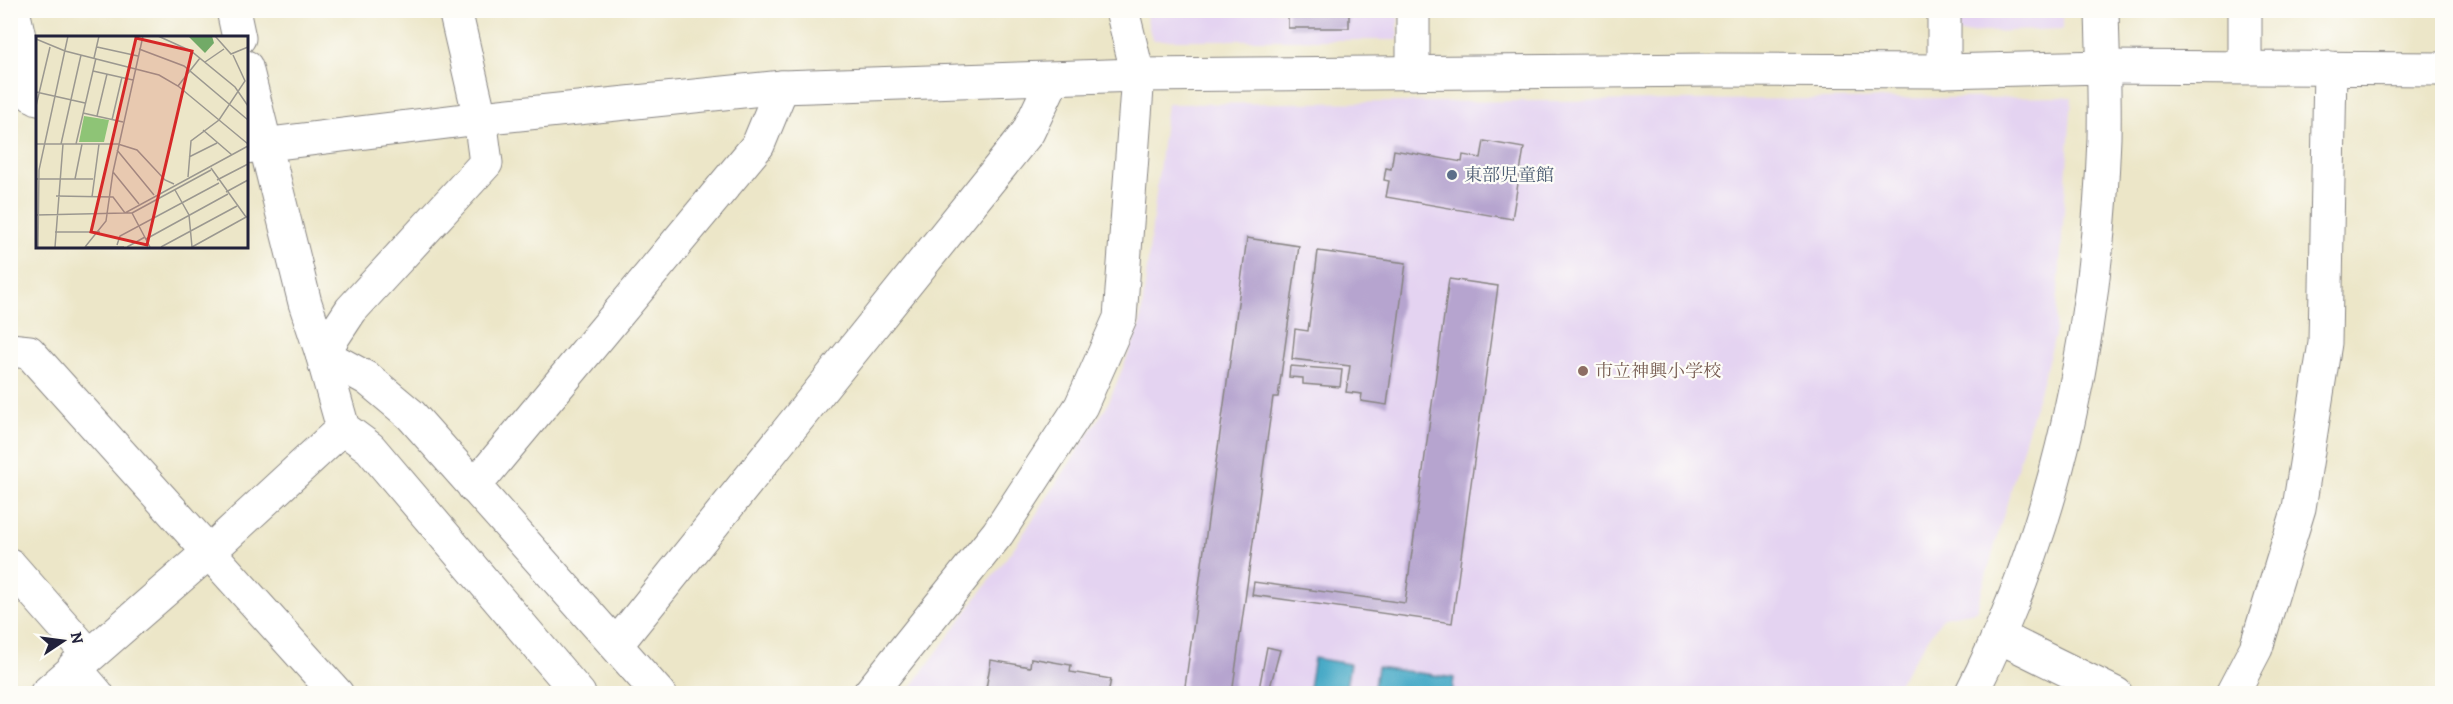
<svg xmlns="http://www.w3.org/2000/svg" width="2453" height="704" font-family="Alegreya,'Noto Serif JP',serif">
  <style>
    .built { fill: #e4d3f1 }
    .water { fill: #48aac7; stroke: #356681; stroke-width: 1.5 }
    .building { fill: #b6a4cf }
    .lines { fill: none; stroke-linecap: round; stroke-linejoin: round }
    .minor-casing { stroke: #878482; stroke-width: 35 }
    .tertiary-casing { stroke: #878482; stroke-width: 35 }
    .minor { stroke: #fff; stroke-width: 33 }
    .tertiary { stroke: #fff; stroke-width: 33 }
    .service-dot { fill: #5c6f8a; stroke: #fdfcf7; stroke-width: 2 }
    .education-dot { fill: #8d6e63; stroke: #fdfcf7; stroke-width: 2 }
    .labels { text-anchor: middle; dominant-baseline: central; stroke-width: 4.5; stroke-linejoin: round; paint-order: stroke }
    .service-label { font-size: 18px; fill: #4e5e75; stroke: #fdfcf7; text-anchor: start }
    .education-label { font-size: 18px; fill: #785e54; stroke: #fdfcf7; text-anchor: start }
    .inset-road { fill: none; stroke: #9b9890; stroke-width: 1.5 }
    .view { fill: #d62828; fill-opacity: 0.15; stroke: #d62828; stroke-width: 3 }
    .inset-edge { fill: none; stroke: #22223b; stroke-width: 3 }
  </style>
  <rect width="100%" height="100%" fill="#fdfcf7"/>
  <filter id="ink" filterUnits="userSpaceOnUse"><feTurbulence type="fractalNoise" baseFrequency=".0167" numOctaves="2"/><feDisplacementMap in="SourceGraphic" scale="12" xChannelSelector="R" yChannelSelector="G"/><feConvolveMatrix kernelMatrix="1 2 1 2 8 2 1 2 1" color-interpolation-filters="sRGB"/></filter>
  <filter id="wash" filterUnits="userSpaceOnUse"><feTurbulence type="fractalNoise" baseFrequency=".008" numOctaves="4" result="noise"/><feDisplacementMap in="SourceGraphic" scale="24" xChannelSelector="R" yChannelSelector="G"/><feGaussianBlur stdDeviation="1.35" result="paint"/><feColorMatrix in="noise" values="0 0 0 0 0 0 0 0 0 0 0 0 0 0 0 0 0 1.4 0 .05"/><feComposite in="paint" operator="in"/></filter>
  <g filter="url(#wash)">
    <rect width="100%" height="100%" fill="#ece6c8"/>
    <path class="built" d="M1145,11H1398V40H1152Z
      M1959,11H2063V29L1959,33Z
      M2072,97L2055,336L1976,611L1943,617L1891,693L906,694L1018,542L1107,406L1140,326L1167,104Z"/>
    <path class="water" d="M1314,658L1350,664L1345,693H1308Z
      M1377,667L1454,678L1452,693H1373Z"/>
    <g id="blocks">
      <path class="building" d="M1288,10H1349V28H1288Z
        M1484,141L1524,148L1512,219L1386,197L1389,181L1384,180L1386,168L1391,169L1394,150L1462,162L1463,155L1481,158Z
        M1247,238L1299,246L1278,397H1273L1232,694H1184Z
        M1318,251L1406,263L1387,405L1361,401L1362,394L1346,392L1350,366L1292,359L1295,329L1308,331Z
        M1449,279L1498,286L1452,623L1252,595L1254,582L1405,603Z
        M1290,366L1342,370L1340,387L1303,384V378L1289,377Z
        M1267,647L1280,650L1269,691L1259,689Z
        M1031,658L1071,665L1070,672L1111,679L1108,694H985L991,660L1030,667Z"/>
    </g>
  </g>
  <g filter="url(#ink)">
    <use href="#blocks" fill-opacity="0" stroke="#878482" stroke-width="1.5"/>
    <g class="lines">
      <defs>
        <path id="minor" d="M13,10L32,95
          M1413,10V73
          M1944,10V71
          M2245,10V66
          M2103,67L2442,69
          M10,350L29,352L337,694
          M343,428L370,448L579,694
          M474,487L758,145L782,87
          M10,565L89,655
          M2000,637L2116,694
          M616,645L1028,132L1053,79
          M74,667L97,694
          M46,694L210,551L343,428L322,354L351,310L486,163L480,118L455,10
          M869,694L998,533L1081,406L1120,318L1138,75
          M2232,694L2256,648L2299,508L2325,343L2330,68"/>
        <path id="tertiary" d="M233,10L239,38
          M1122,10L1138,75
          M246,67L305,303L322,354L368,379L411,415L659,694
          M10,80L38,98
          M246,147L480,118L782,87L1138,75L1714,70L1944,71L2103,67
          M1971,694C2059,523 2097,328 2104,138C2105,95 2103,53 2102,10"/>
      </defs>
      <use href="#minor" class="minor-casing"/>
      <use href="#tertiary" class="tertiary-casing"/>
      <use href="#minor" class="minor"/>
      <use href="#tertiary" class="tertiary"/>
    </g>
  </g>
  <circle class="service-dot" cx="1452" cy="175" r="6"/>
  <circle class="education-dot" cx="1583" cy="371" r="6"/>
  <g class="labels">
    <g class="service-label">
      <text x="1464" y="175">東部児童館</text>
    </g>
    <g class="education-label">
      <text x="1595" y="371">市立神興小学校</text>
    </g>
  </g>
  <g transform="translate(36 36)">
    <rect width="212" height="212" fill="#ece6c8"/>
    <path d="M48,80L73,84L68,106H43Z" fill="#8ec476"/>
    <path d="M152,0H176L178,7L169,17Z" fill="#72aa67"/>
    <path class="inset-road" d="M122,0L155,15L199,51L212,70M179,0L195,18L212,11M0,3L29,15L123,39L142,50L212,108M61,11L102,20M103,13L148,30L212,84M58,22L63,0M169,26L188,13M57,35L97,44M142,50L164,22M0,56L49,67M0,70L14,11M47,77L87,86M61,80L71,38M76,84L86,41M167,94L196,119M0,108H82L101,114L129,144L138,148M25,108L45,19M40,108L60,22M81,114L118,159M153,121L181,107M175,132L210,181M77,136L103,168M152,141L155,105L183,84L209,45L197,19M0,143H57M39,143L46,108M181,144L212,128M139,154L153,179L156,211M190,156L212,144M20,160L77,161L89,177H96L114,211M56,161L63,108M96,177L175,134M0,179L89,177L212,110M19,196H64M110,203L192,158M81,209L84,200L183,147M2,211L3,134L32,0M19,211L27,108M49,211L70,185L77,136L107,0M49,211H88M91,211L109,201M125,211L201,170M156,211L212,180"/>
    <path class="view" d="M100,2L156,15L111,209L55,196Z"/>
    <rect width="212" height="212" class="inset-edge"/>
  </g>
  <rect width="2453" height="704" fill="none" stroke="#fdfcf7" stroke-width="36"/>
  <g transform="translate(63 641) rotate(77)" stroke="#fdfcf7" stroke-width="4.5" paint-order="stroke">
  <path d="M0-4.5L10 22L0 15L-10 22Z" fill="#22223b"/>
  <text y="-9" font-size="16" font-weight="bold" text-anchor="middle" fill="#22223b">N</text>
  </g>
</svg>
